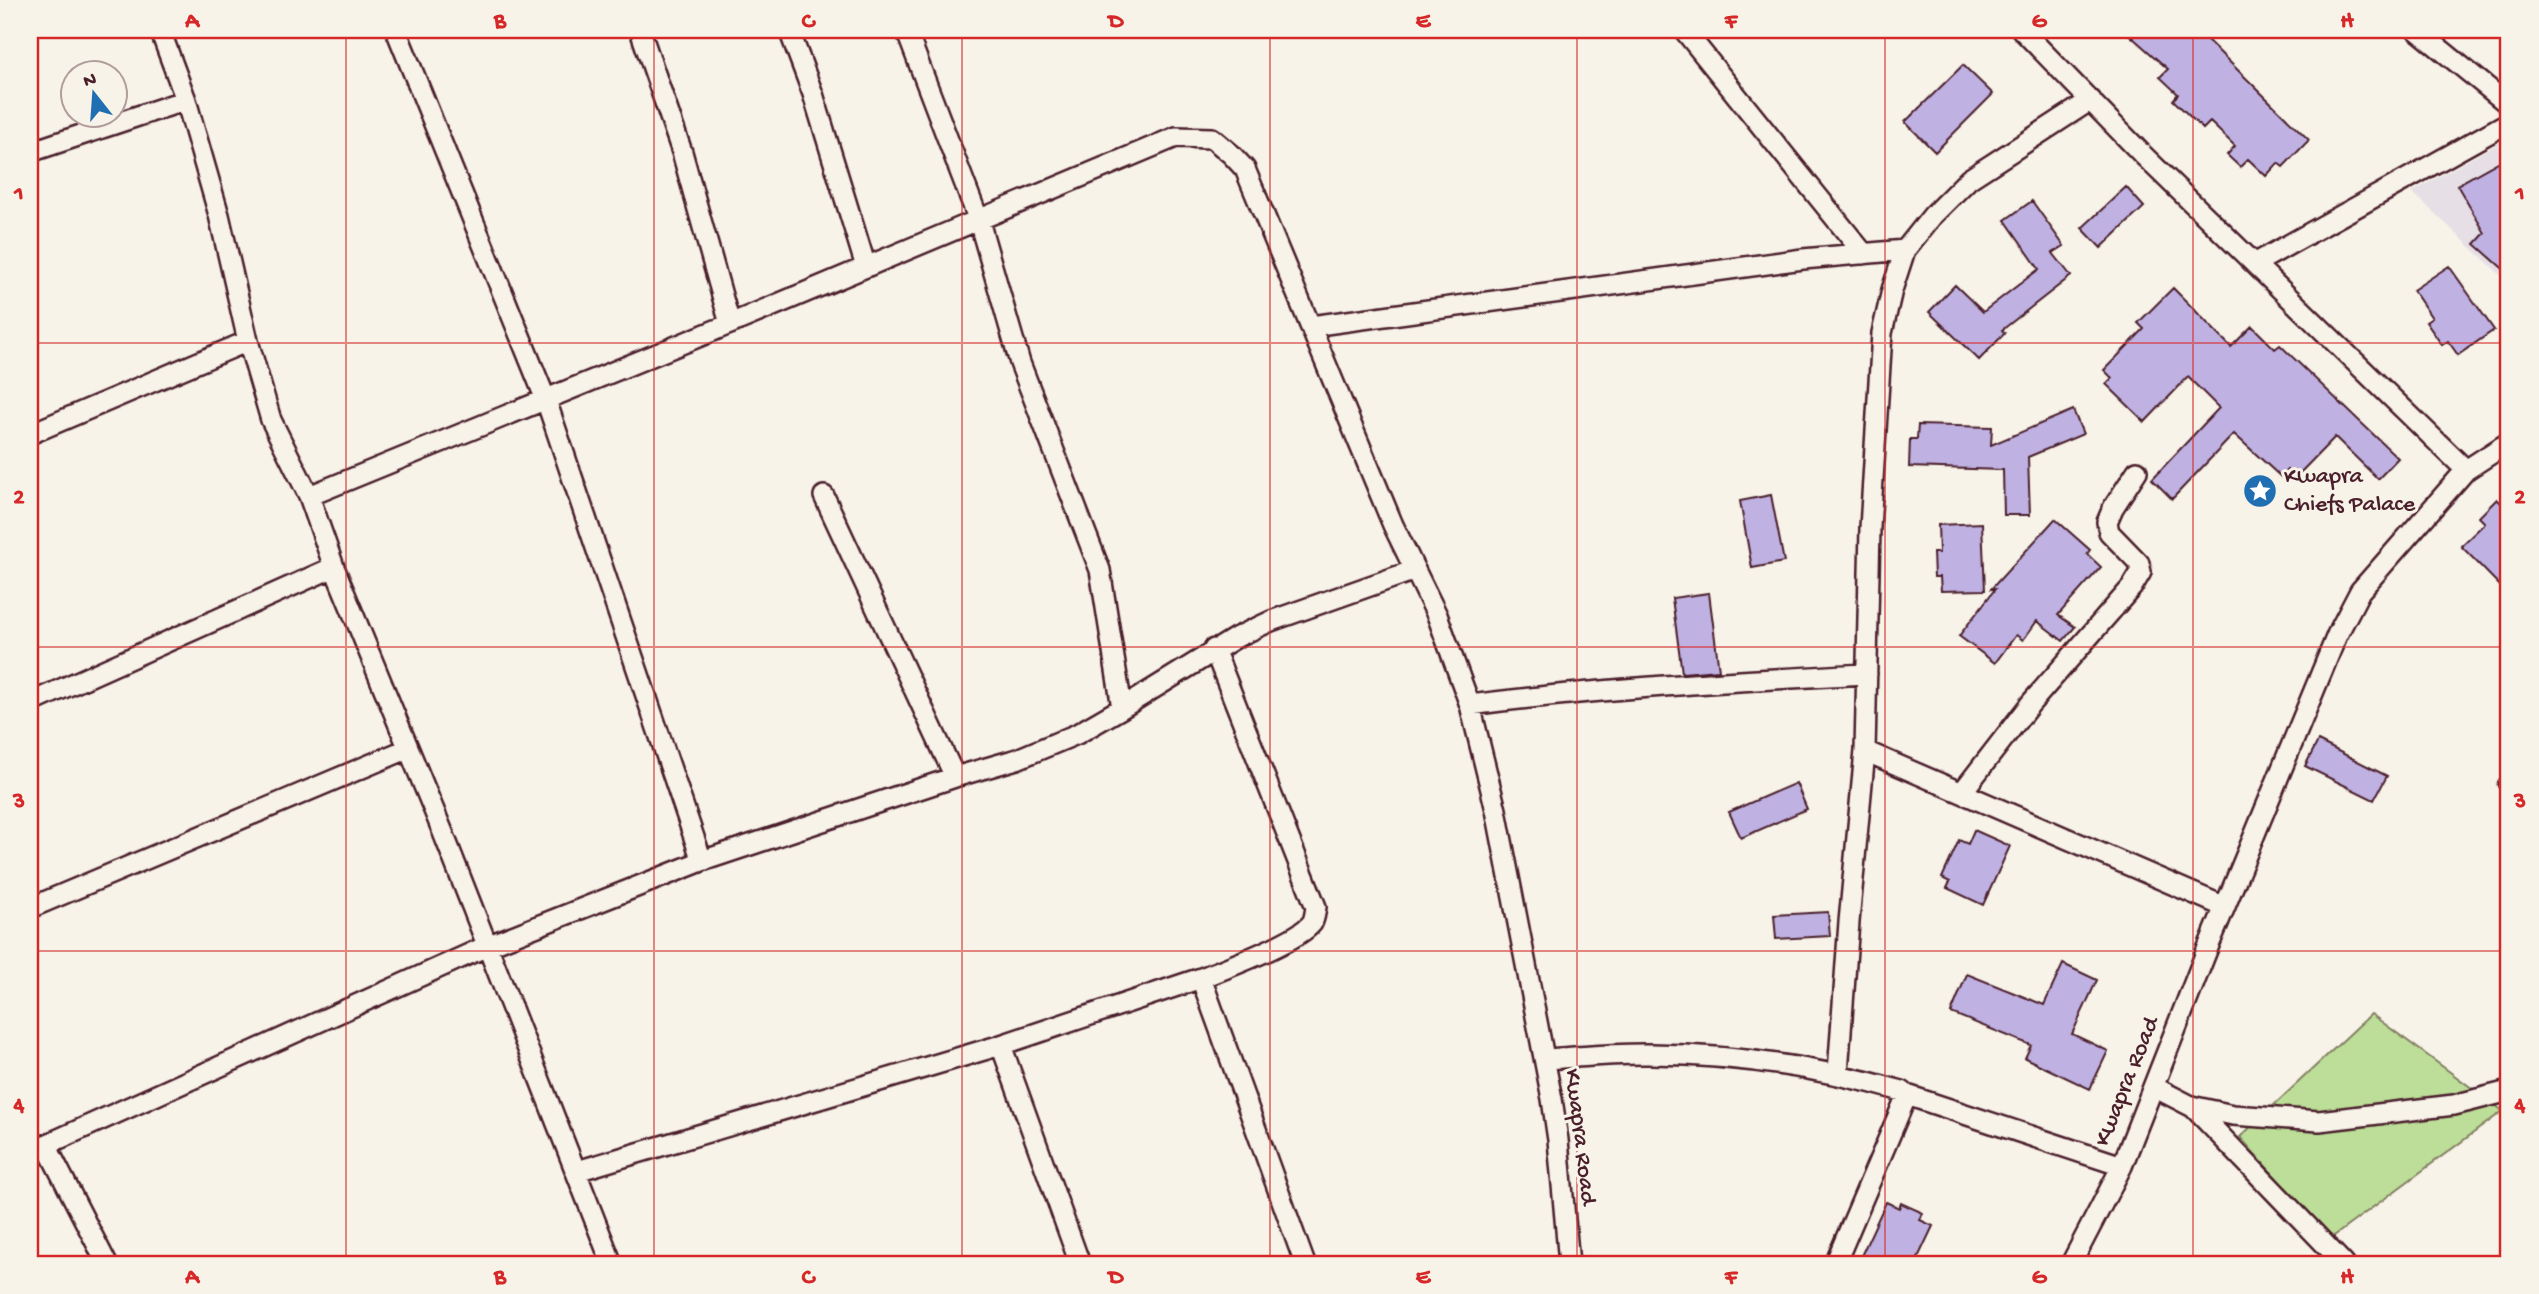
<svg xmlns="http://www.w3.org/2000/svg" width="2539" height="1294" viewBox="0 0 2539 1294" font-family="'Gochi Hand',sans-serif">
	<rect width="100%" height="100%" fill="#f7f3e8"/>
	<filter id="ink" filterUnits="userSpaceOnUse"><feTurbulence type="fractalNoise" baseFrequency=".0143" numOctaves="2"/><feDisplacementMap in="SourceGraphic" scale="14" xChannelSelector="R" yChannelSelector="G"/><feConvolveMatrix kernelMatrix="1 2 1 2 8 2 1 2 1" color-interpolation-filters="sRGB"/></filter>
	<g filter="url(#ink)">
		<!-- built -->
		<path fill="#e6e0e6" d="M2509,137V283L2412,192Z"/>
		<!-- green -->
		<path fill="#bcde98" stroke="#837e62" stroke-width="2" d="M2371,1014L2503,1111L2330,1239L2240,1137Z"/>
		<!-- building -->
		<path fill="#bfb2e3" stroke="#4a1f2b" stroke-width="2" d="M2124,30H2197L2309,140L2283,167L2278,163L2266,176L2248,159L2240,167L2227,155L2235,146L2210,122L2203,129L2173,100L2178,94L2160,77L2168,69Z
			M1963,65L1993,94L1935,152L1905,122Z
			M2509,156V274L2475,244L2485,233L2457,185Z
			M2126,187L2144,207L2101,248L2082,228Z
			M2032,201L2064,246L2053,253L2071,276L2002,330L2005,333L1979,360L1929,312L1955,285L1983,312L2039,269L2005,220Z
			M2449,266L2494,330L2458,355L2448,341L2442,345L2426,322L2432,318L2413,290Z
			M2173,288L2231,347L2252,326L2275,349L2280,345L2398,458L2378,479L2335,437L2295,478L2287,470L2281,477L2234,434L2172,499L2152,479L2219,408L2188,377L2145,422L2106,384L2112,378L2104,370L2144,329L2138,323Z
			M2073,410L2083,434L2028,457L2030,515H2004L2003,470L1909,467L1910,439H1917L1918,425L1992,427L1991,445Z
			M1771,495L1784,562L1752,568L1740,501Z
			M2497,499L2509,511V595L2461,546L2485,523L2479,517Z
			M2055,519L2090,550L2087,554L2101,567L2058,615L2075,627L2063,641L2037,621L2023,640L2016,635L1995,663L1959,636L1995,589H1991Z
			M1982,523L1985,590L1941,591L1940,577H1934L1933,553H1939L1938,525Z
			M1709,593L1719,670L1682,673L1672,598Z
			M2318,741L2387,776L2374,800L2305,766Z
			M1796,783L1807,809L1741,838L1729,812Z
			M1974,830L2010,846L1983,905L1947,888L1950,882L1942,878L1959,840L1968,844Z
			M1828,912L1830,936L1776,939L1774,915Z
			M2063,964L2097,980L2072,1034L2108,1051L2090,1089L2025,1058L2031,1045L1951,1013L1967,974L2044,1005Z
			M1886,1202L1899,1208L1901,1203L1923,1213L1920,1220L1933,1226L1915,1264H1879L1861,1256Z"/>
		<g fill="none" stroke-linecap="round" stroke-linejoin="round">
			<!-- service casing -->
			<g stroke="#4a1f2b" stroke-width="15">
				<path id="service" d="M2504,784L2509,779"/>
			</g>
			<!-- minor casing -->
			<g stroke="#4a1f2b" stroke-width="24">
				<path id="minor" d="M160,30L186,100L219,215L248,341L271,420L309,496L334,567L442,830L612,1264
					M396,30L546,400L702,861
					M640,30L682,152L730,324
					M789,30L813,94L866,267
					M1684,30L1864,254
					M2022,30L2144,156L2466,470
					M2417,30L2509,105
					M30,152L186,100
					M2256,263L2509,122
					M1311,326L1803,259L1905,250
					M30,434L248,341
					M309,496L730,324L1176,137L1212,138L1231,154L1245,169L1393,525L1437,615L1470,705L1496,810L1552,1099L1558,1140L1569,1264
					M824,496L955,777
					M30,703L334,567
					M1470,705C1602,688 1735,681 1867,674
					M1122,708L1237,637L1271,621L1415,570
					M1865,751L2225,907
					M1963,791L2031,703L2132,587L2141,572L2139,563L2109,532L2107,522L2113,508L2137,471
					M30,908L407,749
					M1201,978C1226,968 1297,942 1312,923C1315,918 1315,912 1316,907L1214,649
					M1545,1059C1580,1057 1616,1053 1652,1054C1737,1055 1821,1068 1902,1091L1907,1095L2122,1166
					M1838,1073L1849,922L1865,751L1870,528L1882,333L1892,290L1905,250L1933,215L1969,179L2091,100
					M2154,1087L2191,1106L2233,1115L2319,1121L2454,1105L2509,1091
					M2192,1106L2344,1264
					M46,1145L107,1264
					M30,1152L487,946L702,861L955,777L1017,759L1077,734L1122,708L1100,570L1020,363L979,221L906,30
					M577,1171L1001,1045
					M1080,1264L1001,1045L1201,978L1305,1264
					M1835,1264L1907,1095
					M2071,1264L2122,1166L2207,950L2337,635L2360,591L2466,470L2509,442"/>
			</g>
			<!-- service -->
			<use href="#service" stroke="#f7f3e8" stroke-width="10"/>
			<!-- minor -->
			<use href="#minor" stroke="#f7f3e8" stroke-width="19"/>
		</g>
	</g>
	<!-- grid -->
	<path fill="none" stroke="#d62828" stroke-width="2" stroke-opacity="0.55" d="M346,30V1264M654,30V1264M962,30V1264M1270,30V1264M1577,30V1264M1885,30V1264M2193,30V1264M30,343H2509M30,647H2509M30,951H2509"/>
	<!-- icons -->
	<defs>
		<g id="sight-disc" transform="scale(1.75)"><circle r="9.5" fill="#1f6fb2" stroke="#f7f3e8"/><path d="M0-6L1.8-2.2L6-1.7L2.9 1.2L3.7 5.4L0 3.3L-3.7 5.4L-2.9 1.2L-6-1.7L-1.8-2.2Z" fill="#fff"/></g>
	</defs>
	<g fill-rule="evenodd">
		<use href="#sight-disc" x="2260" y="491"/>
	</g>
	<g text-anchor="middle" dominant-baseline="central" stroke-width="6" stroke-linejoin="round" paint-order="stroke">
		<!-- poi labels -->
		<g font-size="24" fill="#4a1f2b" stroke="#f7f3e8" text-anchor="start">
			<text x="2284" y="477">Kwapra<tspan x="2284" dy="28">Chiefs Palace</tspan></text>
		</g>
		<!-- street labels -->
		<g font-size="24" fill="#4a1f2b" stroke="#f7f3e8">
			<text transform="translate(2128 1082) rotate(-68)">Kwapra Road</text>
			<text transform="translate(1579 1137) rotate(83)">Kwapra Road</text>
		</g>
	</g>
	<!-- margin -->
	<rect width="2539" height="1294" fill="none" stroke="#f7f3e8" stroke-width="77"/>
	<!-- north arrow -->
	<g transform="translate(94 94) rotate(343)"><circle r="33" fill="#f7f3e8" stroke="#b29e9c" stroke-width="2"/>
	<path d="M0-5L12 26L0 18L-12 26Z" fill="#1f6fb2"/>
	<text y="-10" font-size="19" font-weight="bold" text-anchor="middle" fill="#4a1f2b">N</text>
	</g>
	<rect x="38" y="38" width="2462" height="1218" fill="none" stroke="#d62828" stroke-width="2.5"/>
	<g font-size="23" text-anchor="middle" font-weight="bold" fill="#d62828">
		<text x="192" y="27">A</text>
		<text x="500" y="27">B</text>
		<text x="808" y="27">C</text>
		<text x="1116" y="27">D</text>
		<text x="1423" y="27">E</text>
		<text x="1731" y="27">F</text>
		<text x="2039" y="27">G</text>
		<text x="2347" y="27">H</text>
		<text x="19" y="199">1</text>
		<text x="2520" y="199">1</text>
		<text x="19" y="503">2</text>
		<text x="2520" y="503">2</text>
		<text x="19" y="807">3</text>
		<text x="2520" y="807">3</text>
		<text x="19" y="1111">4</text>
		<text x="2520" y="1111">4</text>
		<text x="192" y="1283">A</text>
		<text x="500" y="1283">B</text>
		<text x="808" y="1283">C</text>
		<text x="1116" y="1283">D</text>
		<text x="1423" y="1283">E</text>
		<text x="1731" y="1283">F</text>
		<text x="2039" y="1283">G</text>
		<text x="2347" y="1283">H</text>
	</g>
</svg>
